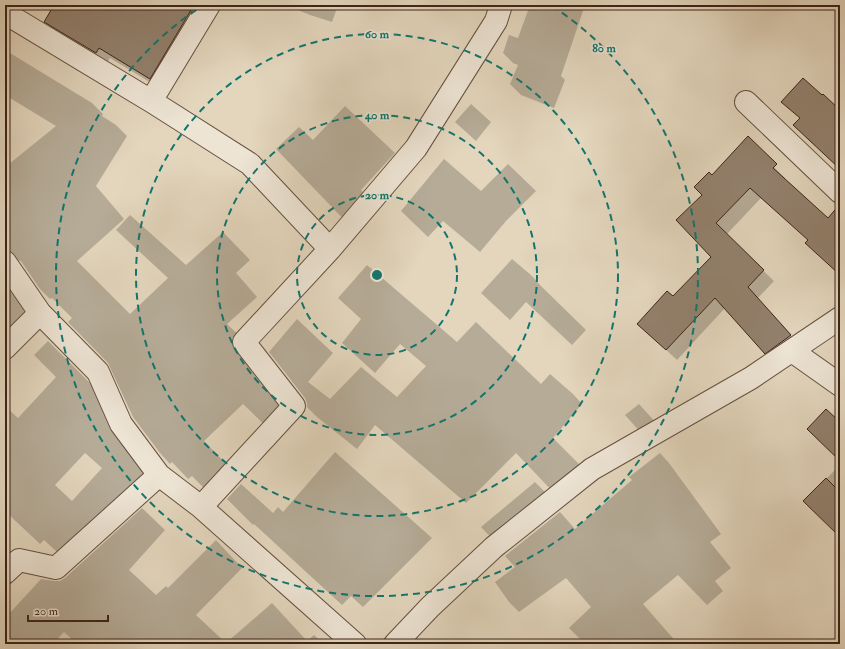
<svg xmlns="http://www.w3.org/2000/svg" width="845" height="649" viewBox="0 0 845 649" font-family="'IM FELL Double Pica',serif">
	<rect width="100%" height="100%" fill="#e3d6bd"/>
	<filter id="stains"><feTurbulence type="fractalNoise" baseFrequency=".005" numOctaves="4"/><feColorMatrix values="0 0 0 0 .2 0 0 0 0 .09 0 0 0 0 .02 0 0 0 .5 -.17"/></filter>
	<radialGradient id="worn" r=".72"><stop offset=".6" stop-color="#630" stop-opacity="0"/><stop offset="1" stop-color="#630" stop-opacity=".3"/></radialGradient>
	<!-- shadow -->
	<path fill="#0003" fill-rule="evenodd" d="M55,5H198L161,89L110,58L107,63L56,32L45,22Z
		M286,5H338L332,22L310,15Z
		M530,5H585L561,76L565,80L554,108L521,95L510,84L518,65L513,63L503,53L509,35L518,38Z
		M5,50L92,103L103,114L102,116L116,125L127,136L96,186L124,219L77,261L130,314L168,278L116,230L130,215L186,265L223,232L250,260L236,273L257,297L227,324L247,343L242,356L245,362L288,417L273,433L243,404L204,441L235,473L205,489L192,476L188,479L172,462L170,464L160,453L133,417L108,363L68,322L72,318L52,298L50,299L40,289L21,261L16,260L5,266V160L9,164L56,126L5,95Z
		M471,104L491,122L476,141L455,122Z
		M345,106L395,153L361,190L376,206L355,231L276,149L299,127L313,140Z
		M745,140L774,167L785,178L784,179L828,219L840,226V275L806,243L809,240L761,198L726,235L774,281L757,299L801,347L776,364L725,308L677,360L649,334L713,257L703,195L712,176Z
		M444,159L481,191L508,164L536,191L506,221L480,252L443,221L428,237L401,211Z
		M512,259L531,275L541,286L586,330L572,345L526,302L510,320L481,293Z
		M367,265L457,342L476,322L541,384L550,374L573,394L582,404L553,438L588,473L558,497L516,453L466,503L375,425L357,449L317,417L307,407V403L305,398L269,352L297,319L333,353L308,382L330,399L361,367L397,397L426,366L400,344L375,373L342,343L361,319L338,298Z
		M5,280L29,315L5,333Z
		M48,341L101,394L155,487L70,564L44,540L40,544L5,511V406L18,418L56,377L34,355ZM85,453L102,468L72,501L55,485Z
		M639,404L658,425L642,434L625,415Z
		M335,452L432,538L363,607L351,596L342,605L254,524L253,525L227,499L241,484L273,513L278,507L283,512Z
		M660,453L669,463L721,534L710,542L731,568L715,581L723,591L707,605L678,575L643,604L678,644H585L569,628L591,607L566,578L519,612L509,602L495,582L515,567L505,556L560,512L575,529L632,480L629,477Z
		M840,465V536L804,501Z
		M535,482L545,492L499,546L481,527Z
		M142,508L165,530L129,570L156,595L166,586L168,588L216,540L242,568L196,615L226,643L272,603L307,641L314,635L324,644H77L64,632L53,644H5V613L8,615L41,579L54,581H60L65,578Z
		M462,638L468,644H457Z"/>
	<!-- building -->
	<path fill="#93816e" stroke="#3d2418" d="M54,5H194L150,79L99,48L96,53L44,22Z
		M803,78L822,95L823,94L840,110V169L793,125L800,118L781,102Z
		M748,136L777,164L773,168L828,218L840,204V275L805,243L808,240L750,188L716,223L764,270L748,287L791,335L765,354L715,298L666,350L637,324L667,291L673,296L711,257L676,220L702,195L694,187L709,172L712,175Z
		M826,409L840,422V461L807,429Z
		M826,478L840,492V537L803,501Z"/>
	<g fill="none" stroke-linecap="round" stroke-linejoin="round">
		<!-- minor casing -->
		<g stroke="#665041" stroke-width="24">
			<path id="minor" d="M5,13L151,101L250,164L330,249
				M151,101L209,5
				M746,102L840,192
				M5,262L40,313L98,372L121,424L159,475L201,507L355,644
				M5,348L40,313
				M792,351L840,385
				M201,507L294,406L244,342L330,249L416,148L496,21L501,5
				M5,573L19,560L56,568L159,475
				M395,644L430,607L494,547L592,469L751,378L840,318"/>
		</g>
		<!-- minor -->
		<use href="#minor" stroke="#ede4d4" stroke-width="22"/>
	</g>
	<!-- distance rings -->
	<g fill="none" stroke="#0f766e" stroke-width="2" stroke-dasharray="7 5">
		<circle cx="377" cy="275" r="80"/>
		<circle cx="377" cy="275" r="160"/>
		<circle cx="377" cy="275" r="241"/>
		<path d="M552 6A321 321 0 1 1 202 6"/>
	</g>
	<circle cx="377" cy="275" r="6" fill="#0f766e" stroke="#ede4d4" stroke-width="2"/>
	<g font-size="12" text-anchor="middle" font-weight="bold" fill="#0f766e" stroke="#ede4d4" stroke-width="3" stroke-linejoin="round" paint-order="stroke">
		<text x="377" y="38">60 m</text>
		<text x="604" y="52">80 m</text>
		<text x="377" y="119">40 m</text>
		<text x="377" y="199">20 m</text>
	</g>
	<!-- margin -->
	<rect width="845" height="649" fill="none" stroke="#e3d6bd" stroke-width="20"/>
	<rect x="6" y="6" width="833" height="637" fill="none" stroke="#3d2418" stroke-width="2"/>
	<rect x="10" y="10" width="825" height="629" fill="none" stroke="#3d2418"/>
	<!-- scale -->
	<path d="M28 615v6h80v-6" fill="none" stroke="#3d2418" stroke-width="2"/>
	<text x="34" y="615" font-size="12" fill="#3d2418" stroke="#ede4d4" stroke-width="3" paint-order="stroke">20 m</text>
	<rect width="100%" height="100%" filter="url(#stains)"/>
	<rect width="100%" height="100%" fill="url(#worn)"/>
</svg>
